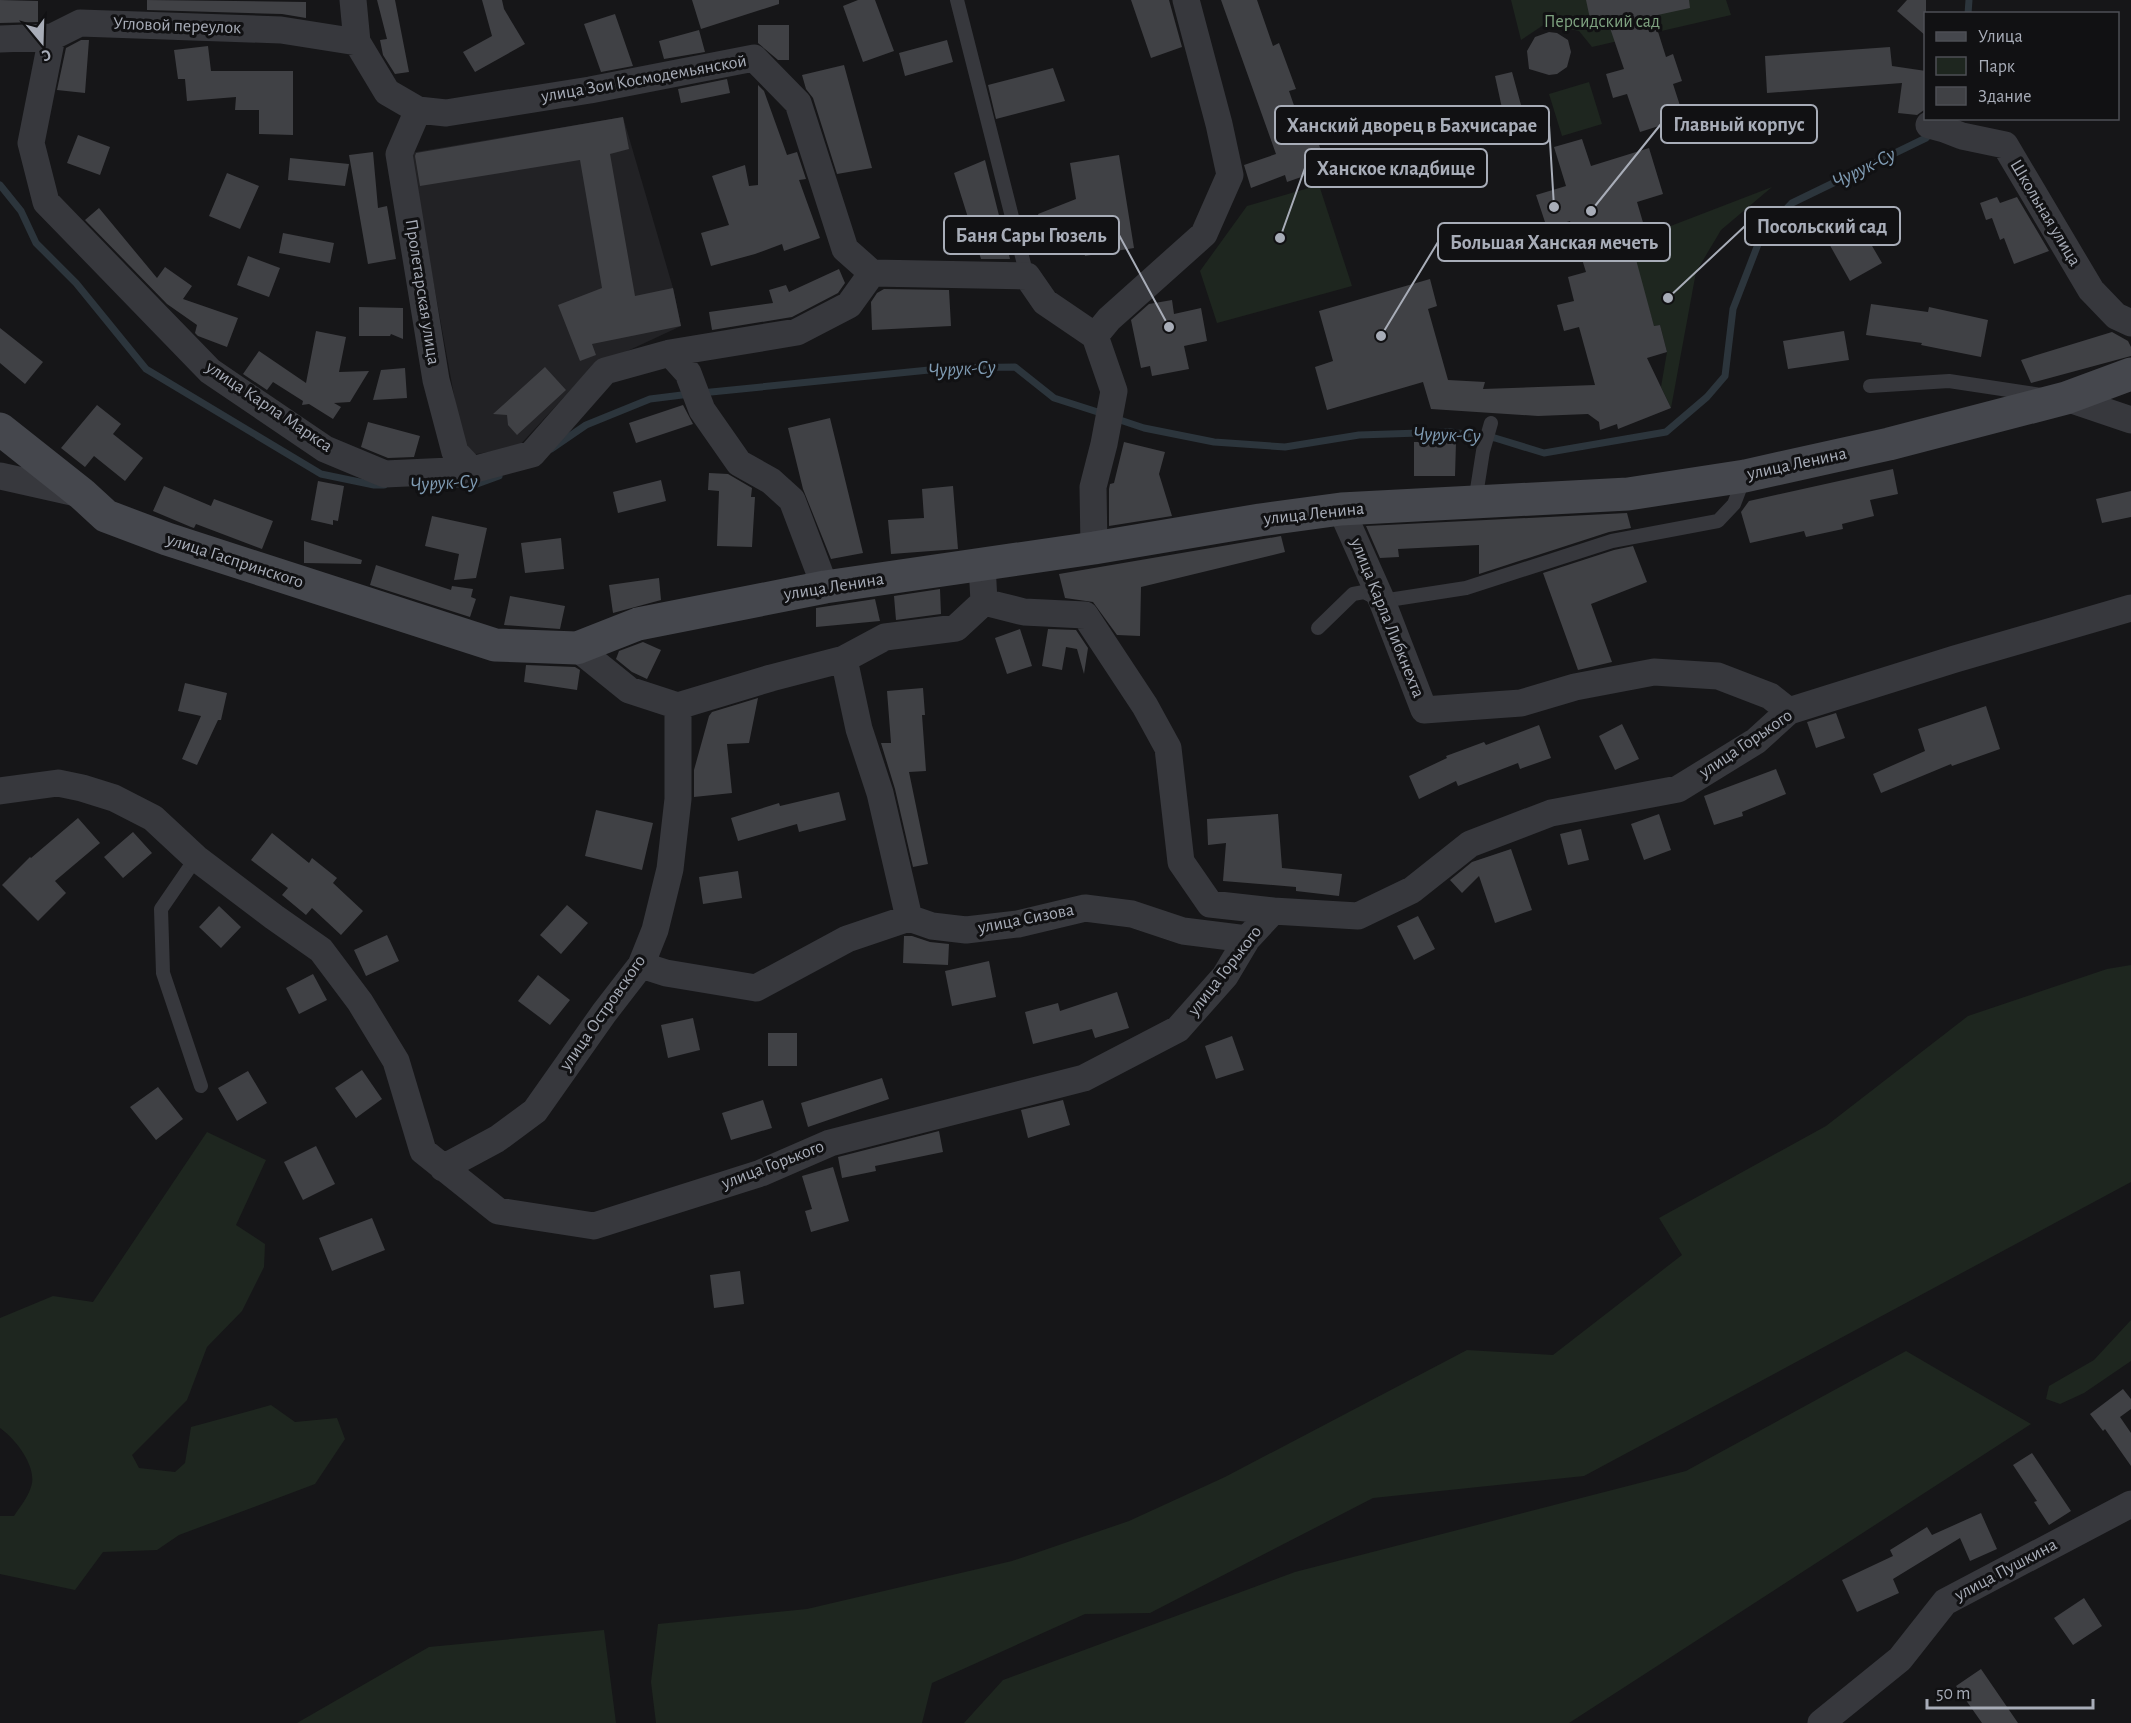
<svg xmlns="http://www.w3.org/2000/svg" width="2131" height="1723" viewBox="0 0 2131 1723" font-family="'Alegreya Sans',sans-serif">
	<rect width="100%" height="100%" fill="#161618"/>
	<!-- built -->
	<path fill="#222225" d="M623,117L673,288L681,326L591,368L518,447L465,456L410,153Z"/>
	<!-- green -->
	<path fill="#1e261f" d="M1511,0H1726L1731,15L1592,47L1579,31L1545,24L1521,40Z
		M1589,82L1602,124L1562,136L1549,94Z
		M1319,185L1352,286L1217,323L1200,271L1247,206Z
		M1772,187L1721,230L1696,272L1671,408L1661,387L1667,352L1660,325L1654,326L1629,242Z
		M2131,965V1182L1584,1476L1373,1498L1150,1613L1085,1614L932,1683L922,1723H656L651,1682L658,1624L807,1609L1012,1561L1129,1521L1225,1477L1467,1350L1553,1355L1682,1255L1659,1218L1826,1126L1968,1016L2107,969Z
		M207,1132L266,1160L236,1225L265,1244L264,1267L242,1311L207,1347L187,1400L132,1455L139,1468L175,1472L185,1463L191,1427L271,1405L295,1422L337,1418L345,1439L315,1484L179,1535L157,1550L103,1552L75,1590L0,1574V1516H14C20,1507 28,1497 31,1487C38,1468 16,1439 0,1428V1318L53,1296L93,1302Z
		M2131,1320V1361L2084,1393L2060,1404L2046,1399L2049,1386L2094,1360Z
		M1906,1351L2031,1424L1569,1723H964L1003,1680L1295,1572L1686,1471Z
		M604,1630L616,1723H297L429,1647Z"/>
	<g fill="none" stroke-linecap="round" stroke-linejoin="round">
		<!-- stream -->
		<path stroke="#2c353c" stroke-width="7" d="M1968,14L1969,0
			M0,185L21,211L36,243L76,283L146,369L321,474L374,485H384
			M701,393L949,368L1015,367L1054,398L1104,414
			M1114,418L1144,428L1214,442L1285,447L1359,435L1450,432L1495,438L1544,453L1666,432L1707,397L1725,376L1733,309L1762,234L1792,203L1926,138L1932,132
			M551,449L586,425L650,399L690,394
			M446,484H477L499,476"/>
	</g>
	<!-- building -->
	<path fill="#404145" d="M0,0L38,1V22L0,23Z
		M147,0L306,2V18L282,14L147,10Z
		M377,0H395L409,72L395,74L383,55L380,40L387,39Z
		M482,0H502L504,9L525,44L475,72L463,52L492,36Z
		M692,0H779V4L701,29Z
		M858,0H875L894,51L863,62L843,6Z
		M1131,0H1169L1182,47L1151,58Z
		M1221,0H1257L1273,46L1279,43L1296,89L1289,91L1305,137L1315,133L1327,168L1287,182L1285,175L1251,188L1244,165L1276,154Z
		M1586,0H1689L1690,8L1653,16L1666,57L1673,54L1682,81L1673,84L1684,118L1640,132L1627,94L1613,98L1606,74L1624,69L1609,25L1592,28Z
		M1907,0H1926V36L1897,11Z
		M615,14L633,66L601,72L584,24Z
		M758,25H789V60H778L758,43Z
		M699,30L705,52L664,59L659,41Z
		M1549,32L1557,33L1568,40L1571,52L1567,67L1557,74L1549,75L1529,69L1527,51L1535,37Z
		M81,40H89L85,93L57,90L66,48Z
		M947,40L953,62L905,76L899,53Z
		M208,46L211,71H293V135L259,134V110H235L236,97L187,101L185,79H178L174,50Z
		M1890,47L1892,66L1926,71L1924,110L1917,115L1898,113L1902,83L1767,93L1765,56Z
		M844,65L872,168L837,174L813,98L806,89L802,75Z
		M1053,68L1065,101L996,119L988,85Z
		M1512,72L1524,116L1505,122L1495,76Z
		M727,79L730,93L681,103L678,89Z
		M758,85L764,91L787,155L797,152L806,179L799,180L820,238L784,251L782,244L755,254L711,266L701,233L729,225L712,176L745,165L749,186L758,185Z
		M623,117L629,149L610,154L635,296L673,288L681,326L592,344L596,355L580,361L558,305L602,288L580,160L420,186L415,156L416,153Z
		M78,135L110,147L100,175L67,163Z
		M1582,139L1591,166L1649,148L1663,194L1637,202L1647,236L1631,241L1654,326L1660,325L1667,352L1647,358L1671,408L1618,429L1617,424L1600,430L1599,422L1588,414L1538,416L1431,409L1423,382L1327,410L1315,367L1333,361L1319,311L1430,279L1437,306L1428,309L1448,380L1485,382L1483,389L1595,385L1579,327L1564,331L1557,305L1574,301L1568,277L1586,272L1570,221L1547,228L1536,195L1566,186L1554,147Z
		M373,152L378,208L387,206L396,259L368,264L349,155Z
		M1119,155L1134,248L1085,256L1080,225L1047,238L1038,214L1076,199L1070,163Z
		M290,158L349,164L345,186L288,180Z
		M985,160L1010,259H981L954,173Z
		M227,173L259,186L240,229L209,216Z
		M1997,197L2000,203L2017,197L2049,251L2014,264L2004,238L2000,240L1992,218L1986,220L1980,203Z
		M99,208L157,278L165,267L192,286L183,299L238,318L227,347L198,336L195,333L197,325L167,304L85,220Z
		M1854,215L1882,263L1850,281L1823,233Z
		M283,233L334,243L330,263L279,253Z
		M248,256L280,268L269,297L237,285Z
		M839,269L845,283L838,293L792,317L712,330L709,312L773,303L769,290L786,285L789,292Z
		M884,289L949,290L951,326L872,330L871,302L877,293Z
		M1172,300L1174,314L1201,308L1207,341L1184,346L1189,369L1152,376L1150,366L1141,368L1131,320L1149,304Z
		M1871,304L1928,312L1929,307L1988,320L1981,357L1921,345L1922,343L1866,335Z
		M359,307L403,308V339L391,334L390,336H359Z
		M0,328L43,362L25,384L0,363Z
		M316,331L346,337L339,372L369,371L350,402L334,403L341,407L333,419L309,404L302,405L303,401L273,382L267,390L243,374L259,351L306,383Z
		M1844,331L1849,360L1788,369L1783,341Z
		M2112,332L2128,341L2131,347V356L2031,383L2021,360Z
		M545,367L566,390L517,435L508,425L507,415L493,414Z
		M405,368L407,398L373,400L381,370Z
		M97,405L121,424L113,434L143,458L125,481L94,456L85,467L61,448Z
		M683,405L693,424L636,443L629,423Z
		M830,418L863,553L831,559L803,489L788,428Z
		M368,422L420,436L414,457L388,458L361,447Z
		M1124,442L1165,452L1159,474L1172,516L1109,526V489L1110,484L1114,483Z
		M1414,442H1456L1455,476H1414Z
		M1893,469L1898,494L1870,500L1874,516L1842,524L1843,529L1806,537L1804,531L1750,543L1741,512L1749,501Z
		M709,473L728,474L752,488L751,497H755L752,547L717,546L719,491L708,490Z
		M661,480L666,501L618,513L613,492Z
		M318,481L344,486L338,521L333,520V525L311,520Z
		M164,486L211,506L214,499L273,521L262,549L196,524L194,528L191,527L153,511Z
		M953,486L958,549L891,554L888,520L924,518L922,489Z
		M2131,491V517L2102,523L2096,499Z
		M1627,513L1631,528L1609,532L1479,574V545L1398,549L1399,557L1380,558L1366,526Z
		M432,516L487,528L476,578L454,580L459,554L425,546Z
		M1281,536L1285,552L1141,587L1140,636L1117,635L1093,602L1065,598L1059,574Z
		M561,538L564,569L525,573L521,543Z
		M304,541L362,560L361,564L304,563Z
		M1633,546L1647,582L1591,604L1612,662L1578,670L1543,573L1614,550Z
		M376,565L451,590L452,586L473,589L471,597L476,599L470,617L370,585Z
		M659,578L661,600L613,613L609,585Z
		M940,589L941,614L896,620L894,596Z
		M510,596L565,606L560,629L504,625Z
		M875,599L880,621L816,627V608Z
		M1020,629L1032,666L1007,674L995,638Z
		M1048,629L1076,630L1088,648L1084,674L1077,649L1066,647L1062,670L1042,666Z
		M643,642L661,650L647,679L632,672L616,659L619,651Z
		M526,665L575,667L580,670L577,690L524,682Z
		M185,683L227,693L221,720H218L197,765L182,759L201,716L178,711Z
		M923,688L925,715H922L926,771L909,772L928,864L913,867L895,789L881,743H891L887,691Z
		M758,698L749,743L727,744L732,793L694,797V770L709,716L712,712Z
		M1986,706L2000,749L1952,766L1951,764L1881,793L1873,774L1925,751L1918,729Z
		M1836,713L1845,738L1816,748L1807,722Z
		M1622,724L1639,759L1615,770L1599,736Z
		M1539,725L1551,758L1520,769L1518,763L1458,786L1456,781L1419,799L1409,776L1447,758L1446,756L1484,742L1486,745Z
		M1776,769L1786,794L1742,812L1743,816L1714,825L1704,796Z
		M839,792L846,820L799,832L797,824L738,841L731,818L779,803L780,806Z
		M596,810L653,823L642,870L585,856Z
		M1278,814L1282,868L1342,874L1339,896L1296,891V887L1223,881L1226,843L1208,845L1207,819Z
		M1659,814L1671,850L1644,860L1631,824Z
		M78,818L100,843L55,881L66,893L38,921L2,885L30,857L31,858Z
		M1581,829L1589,860L1568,865L1560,834Z
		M133,832L152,853L123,878L104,857Z
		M272,833L309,863L312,858L337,878L333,883L363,911L341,935L312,908L306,915L282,895L288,888L251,860Z
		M1511,849L1532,910L1495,923L1479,876L1462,893L1450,880L1472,862Z
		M738,871L742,898L703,904L699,877Z
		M567,905L588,923L561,954L540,935Z
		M219,906L241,927L221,948L199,927Z
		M1418,916L1435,949L1414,960L1397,926Z
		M387,935L399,961L366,976L354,950Z
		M904,936H912L930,942L949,944L948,965L903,963Z
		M989,961L996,997L952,1006L945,971Z
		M313,974L327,1000L299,1014L286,988Z
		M538,975L570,1000L550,1025L518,1001Z
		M1117,992L1129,1028L1095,1038L1092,1029L1033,1044L1025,1012L1058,1003L1060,1011Z
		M693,1018L700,1050L668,1058L661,1025Z
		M768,1033H797V1066H768Z
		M1232,1036L1244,1070L1216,1079L1205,1046Z
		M362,1070L382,1099L356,1118L335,1088Z
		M248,1071L267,1103L237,1121L218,1088Z
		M882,1078L889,1099L808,1127L801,1103Z
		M158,1087L183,1119L156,1140L130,1107Z
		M763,1100L772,1128L731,1140L722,1113Z
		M1063,1100L1070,1125L1028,1138L1021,1110Z
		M939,1131L943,1152L875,1166L876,1171L842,1178L838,1157Z
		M316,1146L335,1184L303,1200L284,1162Z
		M833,1167L849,1221L811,1232L805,1211L812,1209L802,1176Z
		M372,1218L385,1250L332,1271L319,1238Z
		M740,1271L744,1304L714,1308L710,1275Z
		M2123,1389L2131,1399V1409L2120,1417L2131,1433V1466L2105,1429L2103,1431L2090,1414Z
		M2032,1453L2071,1511L2049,1525L2034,1502L2037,1501L2013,1465Z
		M1981,1513L1997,1549L1970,1561L1960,1538L1893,1579L1899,1593L1857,1612L1842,1580L1893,1556L1890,1550L1927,1527L1932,1535Z
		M2084,1598L2102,1626L2073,1645L2054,1618Z
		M1981,1669L2018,1723H1982L1956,1686Z"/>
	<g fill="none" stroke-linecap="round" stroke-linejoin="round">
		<!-- service -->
		<path stroke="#37383d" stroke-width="14" d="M957,0L1027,276
			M1870,386L1949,381L2041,395
			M1475,502L1483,451L1491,423
			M1318,628L1353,594L1364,592L1382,601L1466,588L1612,541L1718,521L1734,504L1744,478
			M196,858L161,909L163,973L201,1086"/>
		<!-- minor -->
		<path stroke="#37383d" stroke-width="27" d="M353,0L357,42L387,92L418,110L446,113L590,90L754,58L798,103L845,249L872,273L1027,276L1045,302L1095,336
			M52,37L31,143L46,202L210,371L325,449L385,474L472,470L532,454L605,371L670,353L797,332L849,305L872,273
			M0,39L52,37L80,23L281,30L357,42
			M418,110L399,154L436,380L455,452L472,470
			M1929,125L1944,129L1962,136L2005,145L2091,290L2116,316L2131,323
			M1095,336L1109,319L1204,234L1230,175L1219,124L1186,0
			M670,353L688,373L702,410L739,463L771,481L792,500L825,587
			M2066,398L2131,420
			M0,476L81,494
			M1341,509L1382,601L1424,710L1521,703L1575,687L1654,672L1718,676L1770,696L1789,711
			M1094,548L1093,487L1104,444L1114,391L1095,336
			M984,602L1024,612L1085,615L1145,706L1168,748L1181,862L1210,904L1273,911
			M844,659L859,729L880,793L909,918
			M678,706L771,678L844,659L885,637L956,628L984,602L982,564
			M0,791L58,783L82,788L114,798L153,818L196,858L274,917L321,950L360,1002L396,1061L423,1151L498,1211L594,1226L761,1173L830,1143L1084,1078L1178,1029L1225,976L1247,939L1273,911L1358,916L1412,890L1470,844L1551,813L1678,789L1756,741L1789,711L1955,659L2131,608
			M641,965L666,973L756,988L847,939L909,918L932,926L966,930L1018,924L1085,908L1132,914L1183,931L1247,939
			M443,1168L497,1139L535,1111L604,1013L641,965L655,930L670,869L678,799V706L629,690L577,648
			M1821,1723L1900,1659L1945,1602L2131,1504"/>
		<!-- secondary -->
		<path stroke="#45474d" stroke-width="33" d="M0,429L82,494L106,516L167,539L495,645L577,648L638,624L825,587L1094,548L1260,520L1341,509L1628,494L1745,476L1889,444L2066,398L2131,374"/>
	</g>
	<g text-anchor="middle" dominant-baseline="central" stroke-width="6" stroke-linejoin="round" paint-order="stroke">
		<!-- park labels -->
		<g font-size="18" fill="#7fa381" stroke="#111113">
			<text x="1602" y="22">Персидский сад</text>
		</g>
		<!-- street labels -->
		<g font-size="18" fill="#a8adb8" stroke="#111113">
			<text transform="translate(177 26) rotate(2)">Угловой переулок</text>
			<text transform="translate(644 79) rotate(-10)">улица Зои Космодемьянской</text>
			<text transform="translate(2045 213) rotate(59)">Школьная улица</text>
			<text transform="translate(422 292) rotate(81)">Пролетарская улица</text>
			<text transform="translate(269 407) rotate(34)">улица Карла Маркса</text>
			<text transform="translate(1797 464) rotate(-12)">улица Ленина</text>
			<text transform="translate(1314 514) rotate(-6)">улица Ленина</text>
			<text transform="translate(235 561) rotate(18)">улица Гаспринского</text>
			<text transform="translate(834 587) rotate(-9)">улица Ленина</text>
			<text transform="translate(1387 618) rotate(68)">улица Карла Либкнехта</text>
			<text transform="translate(1746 744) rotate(-34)">улица Горького</text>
			<text transform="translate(1026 919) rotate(-11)">улица Сизова</text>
			<text transform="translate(1225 971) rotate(-52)">улица Горького</text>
			<text transform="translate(603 1013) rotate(-55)">улица Островского</text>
			<text transform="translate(773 1165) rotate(-21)">улица Горького</text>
			<text transform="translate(2006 1570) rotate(-28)">улица Пушкина</text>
		</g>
		<!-- water labels -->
		<g font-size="20" font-style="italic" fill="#7f9bb3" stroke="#111113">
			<text transform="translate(1864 168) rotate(-26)">Чурук-Су</text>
			<text transform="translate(962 369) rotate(-3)">Чурук-Су</text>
			<text transform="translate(1447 435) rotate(2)">Чурук-Су</text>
			<text transform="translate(444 483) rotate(-3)">Чурук-Су</text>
		</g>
	</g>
	<!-- callouts -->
	<path fill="none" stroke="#a8adb8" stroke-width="2" d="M1591 211L1661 124M1554 207L1549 125M1280 238L1305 168M1668 298L1745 226M1169 327L1119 235M1381 336L1438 242"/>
	<g fill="#a8adb8" stroke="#111113" stroke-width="2">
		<circle cx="1591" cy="211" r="6"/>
		<circle cx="1554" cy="207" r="6"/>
		<circle cx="1280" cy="238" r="6"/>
		<circle cx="1668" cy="298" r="6"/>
		<circle cx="1169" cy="327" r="6"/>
		<circle cx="1381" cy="336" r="6"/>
	</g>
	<g fill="#111113" stroke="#a8adb8" stroke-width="2">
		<rect x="1661" y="105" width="156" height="38" rx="6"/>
		<rect x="1275" y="106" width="274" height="38" rx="6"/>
		<rect x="1305" y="149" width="182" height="38" rx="6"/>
		<rect x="1745" y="207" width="155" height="38" rx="6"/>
		<rect x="944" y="216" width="175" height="38" rx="6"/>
		<rect x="1438" y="223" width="232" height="38" rx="6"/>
	</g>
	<g font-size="20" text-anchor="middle" font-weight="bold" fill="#a8adb8">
		<text x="1739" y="131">Главный корпус</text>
		<text x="1412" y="132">Ханский дворец в Бахчисарае</text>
		<text x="1396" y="175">Ханское кладбище</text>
		<text x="1822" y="233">Посольский сад</text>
		<text x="1031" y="242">Баня Сары Гюзель</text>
		<text x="1554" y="249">Большая Ханская мечеть</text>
	</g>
	<!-- legend -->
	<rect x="1924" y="12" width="195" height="108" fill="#111113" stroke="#4d4f55" stroke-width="1.5"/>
	<rect x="1936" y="32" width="30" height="9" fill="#45474d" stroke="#4d4f55" stroke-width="1.5"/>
	<text x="1978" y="42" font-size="18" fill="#a8adb8">Улица</text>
	<rect x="1936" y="57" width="30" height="18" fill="#1e261f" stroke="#4d4f55" stroke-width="1.5"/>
	<text x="1978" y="72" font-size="18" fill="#a8adb8">Парк</text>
	<rect x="1936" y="87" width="30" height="18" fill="#404145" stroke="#4d4f55" stroke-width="1.5"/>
	<text x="1978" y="102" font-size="18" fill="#a8adb8">Здание</text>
	<!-- north arrow -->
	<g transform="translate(42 42) rotate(161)" stroke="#111113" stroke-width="4.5" paint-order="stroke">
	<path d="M0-4.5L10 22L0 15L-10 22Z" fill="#a8adb8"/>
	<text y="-9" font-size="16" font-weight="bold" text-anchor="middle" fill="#a8adb8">С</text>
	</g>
	<!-- scale -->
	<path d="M1927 1699v9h166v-9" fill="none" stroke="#a8adb8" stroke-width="3"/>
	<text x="1936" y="1699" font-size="18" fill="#a8adb8" stroke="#111113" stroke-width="4.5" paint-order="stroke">50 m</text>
</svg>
